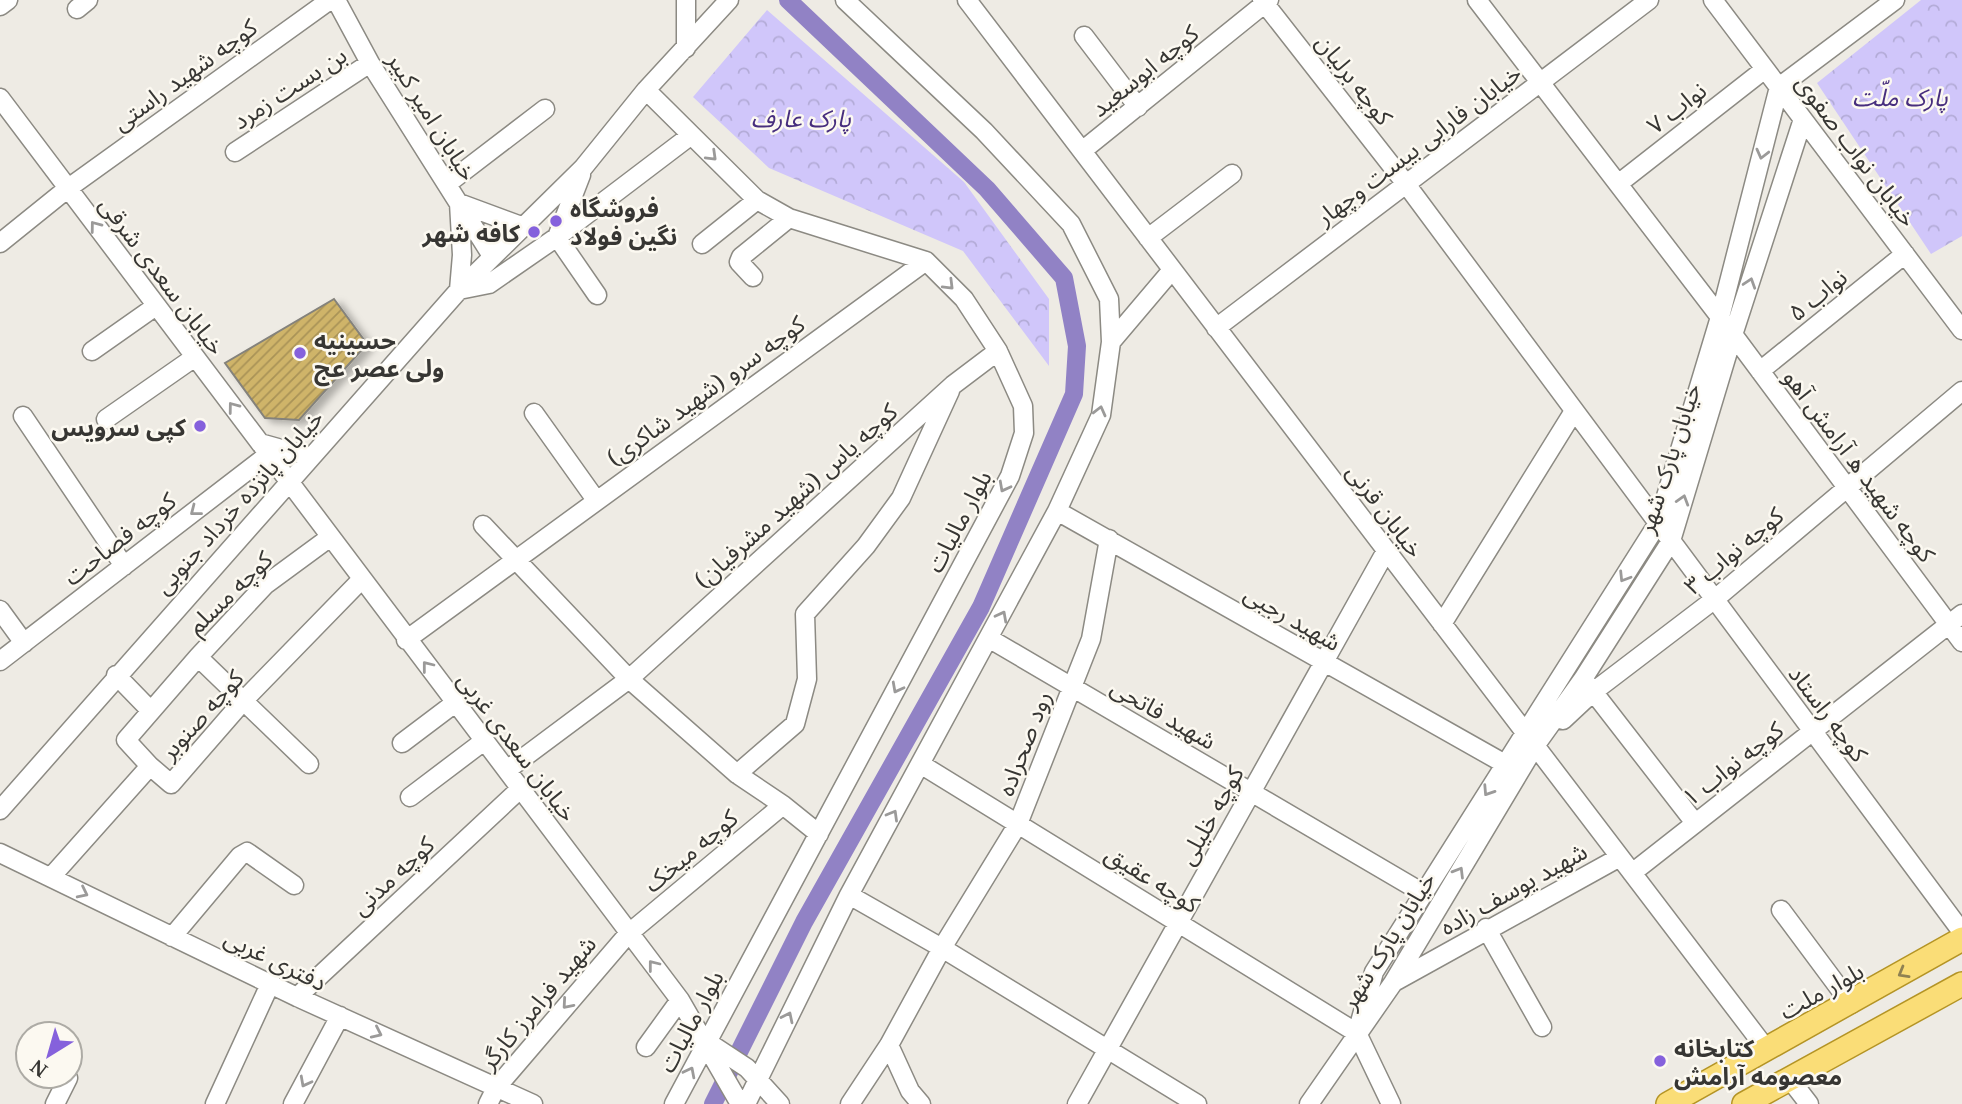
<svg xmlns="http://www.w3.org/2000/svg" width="1962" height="1104" viewBox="0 0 1962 1104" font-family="'Noto Serif','Noto Sans Arabic',serif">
	<defs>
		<pattern id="park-crowns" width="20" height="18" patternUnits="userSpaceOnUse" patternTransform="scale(1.75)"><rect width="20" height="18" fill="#d0c6fa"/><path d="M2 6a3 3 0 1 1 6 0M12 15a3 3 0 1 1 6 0" fill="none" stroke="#b3abd7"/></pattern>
		<pattern id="building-hatch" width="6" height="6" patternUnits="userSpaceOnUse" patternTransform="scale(1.75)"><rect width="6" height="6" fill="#cfb469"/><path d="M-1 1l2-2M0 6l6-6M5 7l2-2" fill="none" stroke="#a99357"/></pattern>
		<filter id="shadow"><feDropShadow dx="7" dy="4" stdDeviation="3.5" flood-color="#0004"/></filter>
	</defs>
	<rect width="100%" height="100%" fill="#eeebe4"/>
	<!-- park -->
	<path fill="url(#park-crowns)" d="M1921,0H1962V236L1931,254L1817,83Z
		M767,10L964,182L1049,299V366L963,251L769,168L693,97Z"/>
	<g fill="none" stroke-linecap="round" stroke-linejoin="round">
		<!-- canal -->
		<path stroke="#9182c5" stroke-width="18" d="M713,1104L804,922L981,607L1074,394L1077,346L1064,278L987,189L788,0"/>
	</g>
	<!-- building -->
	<path fill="url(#building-hatch)" stroke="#84827b" stroke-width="2" filter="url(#shadow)" d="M334,299L367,344L299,420L265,418L225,363Z"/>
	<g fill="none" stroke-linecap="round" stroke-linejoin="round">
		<!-- minor casing -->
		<g stroke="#8c8a83" stroke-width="21">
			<path id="minor" d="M336,0L370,63L492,256
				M967,0L1767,1050
				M1262,0L1406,184L1962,932
				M1477,0L1720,317L1962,642
				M1713,0L1962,330
				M0,6L8,0
				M77,9L88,0
				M1084,36L1138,107
				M686,48V0
				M646,90L757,200L789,218L926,261L964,299L998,351L1023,406L1024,433L1010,476L674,1104
				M0,98L680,1000L740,1104
				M1082,151L1269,0
				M235,152L370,63
				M581,175L557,237L690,136
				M447,184L545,109
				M1618,184L1765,69
				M524,227L459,203L462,255L459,290L489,284L557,237L597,295
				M1148,238L1232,174
				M0,243L67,189L330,0
				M702,244L757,200
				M753,277L739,262L741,257L789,218
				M1216,328L1649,0
				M1111,342L1172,270
				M92,351L156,306
				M1760,371L1905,254
				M534,413L596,500
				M23,416L124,566
				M106,419L195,357
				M260,443L310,457
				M1057,511L1505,764
				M483,525L629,679L737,774L783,805L819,834
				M0,610L24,643
				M1442,624L1574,411
				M990,639L1423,893
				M406,640L926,261
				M198,657L265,585L329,538
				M0,661L269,454
				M116,675L150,710
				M1588,685L1695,823
				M1563,720L1593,692L1715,599L1962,391
				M402,743L455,703
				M922,765L1357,1033
				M150,766L126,740L198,657L309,764
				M507,770L629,679L953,385L998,351
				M737,774L795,724L807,679L805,614L866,546L901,498L950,391
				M410,797L484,741
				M0,810L459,290L583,168L646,90L729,0
				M0,853L297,997L533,1104
				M1632,873L1962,614
				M51,877L150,766L171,784L244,700L361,580
				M849,895L942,948L1018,824L1091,639L1109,539
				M1781,910L1851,1004
				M1486,928L1542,1027
				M172,937L240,856L247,852L294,885
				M1396,981L1620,857
				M297,997L520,789
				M1357,1033L1374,972L1658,523L1720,317L1779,87L1895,0
				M1357,1033L1391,1104
				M706,1041L747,1068L780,1104
				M889,1045L910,1091L921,1104
				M646,1047L680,1000
				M1789,1078L1809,1104
				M55,1104L68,1078
				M215,1104L271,982
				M293,1104L340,1016
				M488,1104L496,1088L628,934L783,805
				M746,1104L849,895L1057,511L1101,415L1111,342L1109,299L1071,224L984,131L845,0
				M850,1104L889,1045L942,948L1197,1104
				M1077,1104L1386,551
				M1309,1104L1393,983L1535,746L1583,679L1671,541L1733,335L1803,119"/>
		</g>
		<!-- major casing -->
		<g stroke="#b49425" stroke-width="26">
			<path id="major" d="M1668,1104L1962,939
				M1744,1104L1962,984"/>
		</g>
		<!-- minor -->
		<use href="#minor" stroke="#fff" stroke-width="18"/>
		<!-- major -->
		<use href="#major" stroke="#fadd77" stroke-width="23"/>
	</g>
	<!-- one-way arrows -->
	<defs><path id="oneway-chevron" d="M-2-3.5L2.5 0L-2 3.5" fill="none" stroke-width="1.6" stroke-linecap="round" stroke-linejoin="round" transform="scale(1.75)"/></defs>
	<g stroke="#9b9a99">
		<use href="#oneway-chevron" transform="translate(1762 154) rotate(104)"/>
		<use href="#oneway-chevron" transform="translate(712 156) rotate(44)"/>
		<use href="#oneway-chevron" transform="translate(95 226) rotate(-127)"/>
		<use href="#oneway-chevron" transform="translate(1750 283) rotate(-72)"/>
		<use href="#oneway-chevron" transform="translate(949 285) rotate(45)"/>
		<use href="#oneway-chevron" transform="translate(233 407) rotate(-127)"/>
		<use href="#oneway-chevron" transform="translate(1100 411) rotate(-76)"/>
		<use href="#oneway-chevron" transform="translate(1004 487) rotate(118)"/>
		<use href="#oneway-chevron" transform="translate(1683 500) rotate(-73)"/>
		<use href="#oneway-chevron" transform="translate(195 511) rotate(142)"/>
		<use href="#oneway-chevron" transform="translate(1624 577) rotate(122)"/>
		<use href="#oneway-chevron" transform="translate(1002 616) rotate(-62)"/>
		<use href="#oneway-chevron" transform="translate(427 666) rotate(-128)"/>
		<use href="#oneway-chevron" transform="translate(897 688) rotate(118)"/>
		<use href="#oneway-chevron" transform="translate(1488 791) rotate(123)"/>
		<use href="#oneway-chevron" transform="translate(893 815) rotate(-60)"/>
		<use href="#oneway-chevron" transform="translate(1459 872) rotate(-59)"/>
		<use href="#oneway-chevron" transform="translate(83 893) rotate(26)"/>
		<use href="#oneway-chevron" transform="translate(653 965) rotate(-128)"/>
		<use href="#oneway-chevron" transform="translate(567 1004) rotate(131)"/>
		<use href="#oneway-chevron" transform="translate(788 1017) rotate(-64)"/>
		<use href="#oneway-chevron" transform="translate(377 1033) rotate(25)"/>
		<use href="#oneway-chevron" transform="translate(690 1072) rotate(-63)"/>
		<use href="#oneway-chevron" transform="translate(305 1082) rotate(118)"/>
	</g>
	<use stroke="#8f8152" href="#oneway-chevron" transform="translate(1903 973) rotate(150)"/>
	<!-- markers -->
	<g fill="#8561dc" stroke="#fcf9f1" stroke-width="2.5">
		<circle cx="556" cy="221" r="7"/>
		<circle cx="534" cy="232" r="7"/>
		<circle cx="300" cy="353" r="7"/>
		<circle cx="200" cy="426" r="7"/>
		<circle cx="1660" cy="1061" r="7"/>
	</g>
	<g text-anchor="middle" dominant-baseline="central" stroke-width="5" stroke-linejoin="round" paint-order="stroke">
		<!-- street labels -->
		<g font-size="24" fill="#373633" stroke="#fcf9f1">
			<text transform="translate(1144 70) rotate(-39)">کوچه ابوسعید</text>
			<text transform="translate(184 74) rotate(-36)">کوچه شهید راستی</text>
			<text transform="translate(1355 79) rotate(52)">کوچه برلیان</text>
			<text transform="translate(289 87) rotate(-33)">بن بست زمرد</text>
			<text transform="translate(1676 107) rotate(-38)">نواب ۷</text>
			<text transform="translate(433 116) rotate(58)">خیابان امیر کبیر</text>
			<text transform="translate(1418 144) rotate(-37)">خیابان فارابی بیست وچهار</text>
			<text transform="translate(1857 150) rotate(53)">خیابان نواب صفوی</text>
			<text transform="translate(163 275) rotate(53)">خیابان سعدی شرقی</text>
			<text transform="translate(1817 294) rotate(-39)">نواب ۵</text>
			<text transform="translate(705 390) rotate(-36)">کوچه سرو (شهید شاکری)</text>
			<text transform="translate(1668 458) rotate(-72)">خیابان پارک شهر</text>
			<text transform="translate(1860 465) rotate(53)">کوچه شهید ه آرامش آهو</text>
			<text transform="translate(795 495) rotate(-42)">کوچه یاس (شهید مشرفیان)</text>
			<text transform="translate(238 501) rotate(-48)">خیابان پانزده خرداد جنوبی</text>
			<text transform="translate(1386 510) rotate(53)">خیابان قرنی</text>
			<text transform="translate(958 521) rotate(-62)">بلوار مالیات</text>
			<text transform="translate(119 538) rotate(-38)">کوچه فصاحت</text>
			<text transform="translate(1733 550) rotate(-40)">کوچه نواب ۳</text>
			<text transform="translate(229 592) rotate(-44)">کوچه مسلم</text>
			<text transform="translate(1293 617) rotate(30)">شهید رجبی</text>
			<text transform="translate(1164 713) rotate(30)">شهید فاتحی</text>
			<text transform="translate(1829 713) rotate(53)">کوچه راستاد</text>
			<text transform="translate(201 714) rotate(-48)">کوچه صنوبر</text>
			<text transform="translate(1023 743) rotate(-69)">رود صحراده</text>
			<text transform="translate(518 746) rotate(53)">خیابان سعدی غربی</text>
			<text transform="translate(1732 763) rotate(-38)">کوچه نواب ۱</text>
			<text transform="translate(1210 815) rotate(-61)">کوچه خلیلی</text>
			<text transform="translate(690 850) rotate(-40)">کوچه میخک</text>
			<text transform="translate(392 875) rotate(-43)">کوچه مدنی</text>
			<text transform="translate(1153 878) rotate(32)">کوچه عقیق</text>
			<text transform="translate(1513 888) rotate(-29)">شهید یوسف زاده</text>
			<text transform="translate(1387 940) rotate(-58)">خیابان پارک شهر</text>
			<text transform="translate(276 959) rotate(26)">دفتری غربی</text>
			<text transform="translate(1821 990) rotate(-29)">بلوار ملت</text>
			<text transform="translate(537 1002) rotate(-50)">شهید فرامرز کارگر</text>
			<text transform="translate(690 1021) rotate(-62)">بلوار مالیات</text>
		</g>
		<!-- park labels -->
		<g font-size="24" font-style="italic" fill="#472e7e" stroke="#fcf9f1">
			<text x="1900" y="96">پارک ملّت</text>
			<text x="801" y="117">پارک عارف</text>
		</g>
		<!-- poi labels -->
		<g font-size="24" font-weight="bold" fill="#373633" stroke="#fcf9f1" text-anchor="start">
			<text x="570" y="207">فروشگاه<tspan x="570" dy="28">نگین فولاد</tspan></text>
			<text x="520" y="232" text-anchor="end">کافه شهر</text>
			<text x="314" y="339">حسینیه<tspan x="314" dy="28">ولی عصر عج</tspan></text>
			<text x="186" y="426" text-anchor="end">کپی سرویس</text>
			<text x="1674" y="1047">کتابخانه<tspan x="1674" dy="28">معصومه آرامش</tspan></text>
		</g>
	</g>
	<!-- north arrow -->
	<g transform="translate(49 1055) rotate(217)"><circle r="33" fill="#fcf9f1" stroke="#adaba5" stroke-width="2"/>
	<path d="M0-5L12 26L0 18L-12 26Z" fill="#8561dc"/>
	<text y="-10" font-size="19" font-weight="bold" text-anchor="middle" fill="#373633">N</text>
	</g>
</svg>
